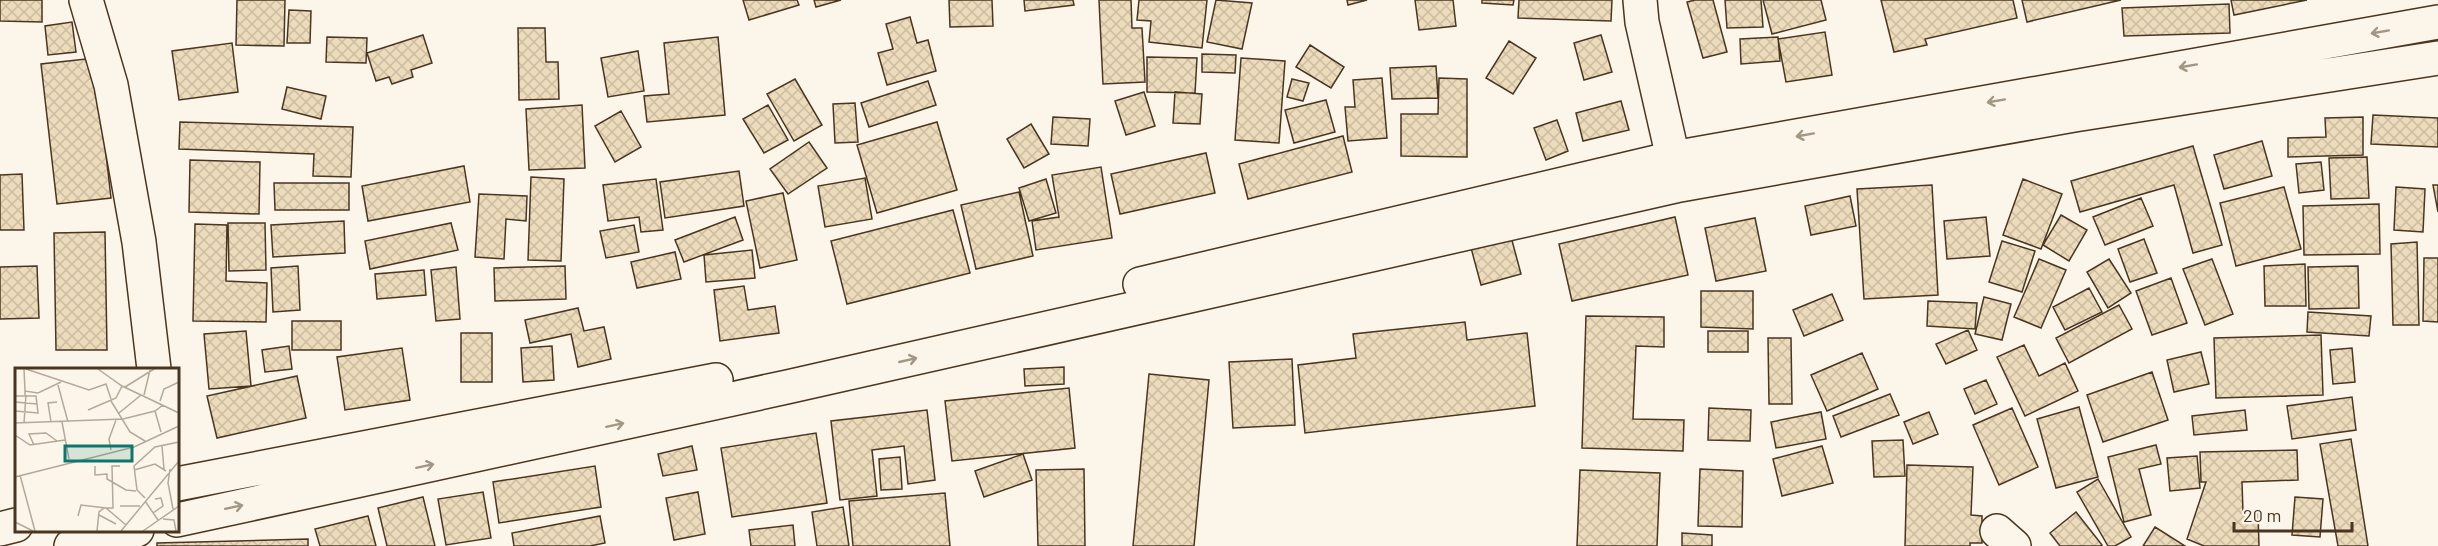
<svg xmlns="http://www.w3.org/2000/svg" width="2438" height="546" viewBox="0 0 2438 546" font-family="Barlow,sans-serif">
	<defs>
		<pattern id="building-cross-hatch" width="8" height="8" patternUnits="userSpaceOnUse" patternTransform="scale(1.5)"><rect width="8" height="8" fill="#ecdcbc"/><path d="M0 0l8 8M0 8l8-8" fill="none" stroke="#ccbda1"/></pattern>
	</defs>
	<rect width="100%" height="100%" fill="#fbf6e9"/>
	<!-- building -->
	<path fill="url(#building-cross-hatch)" stroke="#4a3520" stroke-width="1.5" d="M0,0H42V22L0,21Z
		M237,0H285L284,46L236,45Z
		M743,0H797L799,5L749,20Z
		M814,0H841L816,7Z
		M949,0H992L993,26L950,27Z
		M1024,0H1073L1074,5L1025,11Z
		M1099,0H1131L1132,28H1142L1145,82L1103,84Z
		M1139,0H1207L1202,48L1149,42L1151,21L1137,20Z
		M1216,0L1252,3L1242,49L1207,42Z
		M1347,0H1367L1348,5Z
		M1415,0H1453L1456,26L1419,30Z
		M1482,0H1514L1513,5L1482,3Z
		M1519,0H1612L1611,21L1518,18Z
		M1695,0H1713L1727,52L1703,58L1687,2Z
		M1725,0H1761L1763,27L1727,28Z
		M1763,0H1821L1826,20L1772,34Z
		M1881,0H2013L2017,18L1925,39L1927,45L1894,52Z
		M2022,0H2121L2027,22Z
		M2231,0H2307L2234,15Z
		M2229,4L2230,33L2124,36L2122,8Z
		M289,10L311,11L310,43H287Z
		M910,17L917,43L928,40L936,71L887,85L878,53L893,49L886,24Z
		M72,22L76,52L48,55L45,26Z
		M518,28H545L546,62H558L559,99L519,100Z
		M1825,32L1832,75L1786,82L1778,39Z
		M423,35L432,63L411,70L413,77L392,84L389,77L376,81L367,53Z
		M1601,35L1612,72L1584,80L1574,43Z
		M327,37L367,38L366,63L326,62Z
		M718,37L725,115L647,122L644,96L669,94L664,43Z
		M1778,37L1780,61L1741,64L1740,39Z
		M1509,41L1536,58L1513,94L1486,78Z
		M232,43L238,92L179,100L172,51Z
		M1310,45L1344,67L1331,88L1296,67Z
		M638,51L644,91L608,97L601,58Z
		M1202,54L1236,55L1235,73L1202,72Z
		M1147,57L1197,58L1195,93L1147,92Z
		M95,58L111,198L57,204L41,64Z
		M1241,58L1285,61L1279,143L1235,140Z
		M1436,66L1438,98L1392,99L1390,68Z
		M1382,78L1387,138L1348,141L1345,107H1355L1353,80Z
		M1439,78L1467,79V157L1401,156V114H1438Z
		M795,79L822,125L794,141L767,94Z
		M1292,79L1309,83L1303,101L1287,97Z
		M928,81L936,105L869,127L861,103Z
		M287,87L326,96L321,119L282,109Z
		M1144,92L1155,126L1126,135L1115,101Z
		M1175,92L1202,94L1200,124L1173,123Z
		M1326,100L1335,132L1294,143L1285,110Z
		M1621,101L1629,130L1583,141L1576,113Z
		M855,103L858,142L835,143L833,104Z
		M582,105L585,168L529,170L526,109Z
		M768,105L788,140L764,153L743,119Z
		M621,111L641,147L615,162L595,126Z
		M2373,115L2438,118V147L2371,144Z
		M1053,117L1090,119L1088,146L1051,144Z
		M2363,117V155L2288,157V138L2326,137L2325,118Z
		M1557,120L1568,151L1546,160L1534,128Z
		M180,122L353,127L351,177L313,176L314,154L179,149Z
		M937,122L957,190L877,213L857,145Z
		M1031,124L1049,154L1024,168L1007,139Z
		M1343,136L1352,172L1248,199L1239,164Z
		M2262,141L2272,176L2224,189L2214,155Z
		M809,142L827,168L788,194L770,169Z
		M2193,146L2222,245L2193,253L2174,185L2080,212L2071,181Z
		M1206,153L1215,193L1120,214L1111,174Z
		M2367,157L2369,198L2331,199L2329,158Z
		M190,160L260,162L259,214L189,212Z
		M2321,162L2324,190L2299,193L2296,164Z
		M464,166L470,202L368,221L362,186Z
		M1101,167L1112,238L1036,250L1032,221L1059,217L1052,175Z
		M739,171L744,206L665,218L660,182Z
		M22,174L24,230H0V175Z
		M531,177L564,179L561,261L528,260Z
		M865,178L872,219L825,227L818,186Z
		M656,179L663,230L641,232L639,217L608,221L603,185Z
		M1046,179L1056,213L1029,221L1019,188Z
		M2023,179L2062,194L2041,249L2003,235Z
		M274,183H349V210H275Z
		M1932,185L1938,295L1864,299L1857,189Z
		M2433,185H2438V212Z
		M2284,187L2301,249L2236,266L2220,203Z
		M2396,187L2425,189L2423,232L2394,230Z
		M1019,192L1033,256L976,269L961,205Z
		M783,193L797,260L760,268L746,201Z
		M479,194L527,196L526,221L506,219L504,259L475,257Z
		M1850,196L1856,226L1811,235L1805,206Z
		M2141,198L2153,226L2105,245L2093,217Z
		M2379,204L2380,254L2304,255L2303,206Z
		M953,210L970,273L847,304L831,241Z
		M2061,215L2087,230L2069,261L2043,245Z
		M735,217L743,240L684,262L675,240Z
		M1675,217L1688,275L1572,301L1559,244Z
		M1986,217L1990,256L1947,259L1944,221Z
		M1755,218L1766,271L1716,281L1705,228Z
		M344,221L345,253L273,257L271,225Z
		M228,223H265L266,270L229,271Z
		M451,223L458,250L370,269L365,241Z
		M195,224L227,225L226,281L267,283L266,322L193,321Z
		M634,225L639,252L606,258L600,231Z
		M105,232L107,350H56L54,233Z
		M1510,233L1521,274L1481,285L1470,244Z
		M2144,239L2157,273L2130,282L2118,249Z
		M2002,241L2035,251L2022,292L1989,282Z
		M2417,242L2419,325H2393L2391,244Z
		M752,250L755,278L706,282L704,255Z
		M675,252L681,279L637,288L631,262Z
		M2424,258H2438V322L2423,321Z
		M2039,259L2066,270L2041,328L2014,317Z
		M2109,259L2131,293L2108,308L2087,272Z
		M2212,259L2233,314L2205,325L2183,269Z
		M2305,264L2306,306H2265L2264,266Z
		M37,266L39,318L0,319V267Z
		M298,266L300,310L273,312L271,268Z
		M565,266L566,299L495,301L494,268Z
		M2358,266L2359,308L2309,309L2308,267Z
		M456,267L460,319L436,321L431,270Z
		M424,270L426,295L377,299L375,274Z
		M2171,278L2187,323L2152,335L2136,291Z
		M744,286L748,310L775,306L779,333L720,341L714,290Z
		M2089,288L2102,312L2065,330L2053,307Z
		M1701,291H1753V329L1701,327Z
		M1832,294L1843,320L1804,336L1793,310Z
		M1984,297L2011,304L2002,340L1975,334Z
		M1928,301L1977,303L1975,329L1927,326Z
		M2119,305L2132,329L2069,363L2056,338Z
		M578,308L584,331L604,327L611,359L578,367L571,334L530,343L525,320Z
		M2308,312L2371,316L2369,336L2307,332Z
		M1586,316L1664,317V347L1636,346L1633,419L1684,420L1683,451L1582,448Z
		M292,321H341V350H292Z
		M1465,322L1467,340L1527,333L1535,406L1305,433L1298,365L1356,358L1353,334Z
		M1968,330L1977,350L1946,364L1936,344Z
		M246,331L251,386L209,389L204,334Z
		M1708,331H1748V352H1708Z
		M461,333H492V382H461Z
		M2321,335L2323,395L2216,398L2214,338Z
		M1768,338H1791L1792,404H1769Z
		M2024,345L2039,376L2065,363L2078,391L2025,416L1997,357Z
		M289,346L292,369L265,372L262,350Z
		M552,346L554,380L523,382L521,348Z
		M402,348L410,400L345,410L337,357Z
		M2352,348L2355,382L2333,384L2330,350Z
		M2201,352L2209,384L2174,392L2167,360Z
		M1862,353L1878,389L1827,411L1811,375Z
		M1292,359L1295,425L1233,428L1229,362Z
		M1064,367V384L1025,386L1024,369Z
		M2152,372L2168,420L2103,442L2087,395Z
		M1149,374L1209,380L1194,546H1133Z
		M297,376L306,418L217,438L207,396Z
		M1986,380L1997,404L1975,414L1964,389Z
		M1069,388L1075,448L952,461L945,401Z
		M1890,394L1899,415L1841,437L1833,416Z
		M2352,397L2356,430L2292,439L2287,406Z
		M2079,407L2098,477L2056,488L2037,419Z
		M1709,408L1751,410L1750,441L1708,440Z
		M2012,408L2038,467L1999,485L1973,425Z
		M927,410L935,480L908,484L904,446L872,450L877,496L840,500L831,421Z
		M2245,410L2247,430L2194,435L2192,416Z
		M1821,412L1826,439L1776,448L1771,422Z
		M1929,412L1938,434L1913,444L1904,422Z
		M816,433L827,503L732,517L721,448Z
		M2351,439L2368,546H2338L2320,444Z
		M1903,440L1905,476L1874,477L1872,441Z
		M2156,445L2161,464L2139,469L2151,515L2124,522L2108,457Z
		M692,446L697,470L663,476L658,454Z
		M1822,446L1833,483L1782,496L1773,459Z
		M2297,450L2298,480L2242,482L2243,513H2258L2259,546H2204L2187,539L2206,482H2201L2200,452Z
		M1023,454L1032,480L984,497L975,471Z
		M2197,456L2200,488L2170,491L2167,458Z
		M900,457L902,489L881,490L879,459Z
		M1907,465L1973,467L1971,515L1982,516V543H1970V546H1905Z
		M595,466L601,507L499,523L493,482Z
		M1084,469L1085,546H1038L1036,470Z
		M1700,469L1743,471L1742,527L1698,526Z
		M1580,470L1660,473L1657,546H1577Z
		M2098,479L2131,537L2115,546H2108L2077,492Z
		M483,492L491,538L446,545L438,499Z
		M698,492L705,534L674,540L666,498Z
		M945,493L950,546H853L849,501Z
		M423,497L435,546H387L378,508Z
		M2295,497L2323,499L2320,537L2292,535Z
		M843,507L849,546H817L812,512Z
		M2076,512L2102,545L2100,546H2060L2050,533Z
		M368,516L376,546H320L315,529Z
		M600,516L605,543L590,546H514L512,533Z
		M793,525L795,546H751L749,530Z
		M2155,527L2185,546H2143Z
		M1682,533L1712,535V546H1682Z
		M308,539V546H157V543Z"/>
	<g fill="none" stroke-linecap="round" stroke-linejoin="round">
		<!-- street casing -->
		<g stroke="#4a3520" stroke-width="36">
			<path id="street" d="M86,0L111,85L139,242L154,369
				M1640,0L1642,22L1673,158
				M1997,531L2014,546"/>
		</g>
		<!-- secondary casing -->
		<g stroke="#4a3520" stroke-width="36">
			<path id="secondary" d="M1140,284L1673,158L2438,22
				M177,484L716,380
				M177,520L787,387L1680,185L2074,115L2438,58
				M0,529L16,525
				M71,546L137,530"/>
		</g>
		<!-- street -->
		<use href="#street" stroke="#fbf6e9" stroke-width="33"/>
		<!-- secondary -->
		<use href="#secondary" stroke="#fbf6e9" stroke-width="33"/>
	</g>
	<!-- one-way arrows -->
	<defs><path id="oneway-shaft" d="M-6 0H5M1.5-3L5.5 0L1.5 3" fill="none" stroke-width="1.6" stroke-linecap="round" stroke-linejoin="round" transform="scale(1.5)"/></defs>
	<g stroke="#a29684">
		<use href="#oneway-shaft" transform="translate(2380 32) rotate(170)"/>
		<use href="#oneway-shaft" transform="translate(2188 66) rotate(170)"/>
		<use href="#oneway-shaft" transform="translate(1996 101) rotate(170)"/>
		<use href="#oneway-shaft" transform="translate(1805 135) rotate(170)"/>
		<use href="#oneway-shaft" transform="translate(908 360) rotate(-13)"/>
		<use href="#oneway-shaft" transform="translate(615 425) rotate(-12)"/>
		<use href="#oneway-shaft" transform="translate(425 466) rotate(-12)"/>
		<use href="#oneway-shaft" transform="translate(234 507) rotate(-12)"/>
	</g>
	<!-- overview -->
	<g transform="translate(15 368)">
		<rect width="164" height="164" fill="#fbf6e9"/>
		<path fill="none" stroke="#b4a999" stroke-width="1.5" d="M9,1L10,23M11,1L74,22L91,16L96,31M83,1L107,18L164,45M43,17L53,54M110,19L139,1M10,27V23L23,25L46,14M129,27L135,2M0,28H21L23,45L0,43M96,33L115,64L130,73M145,33L149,21L164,14M0,34L22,36M73,42L101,30L107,18M140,43L146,64M104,45L126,27M36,54L33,35L42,34M47,54L54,91M0,55L108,51L140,43L148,37M9,55L11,27M0,67L15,77L50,72M19,77L14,66L31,65L42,73M147,78L149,101M96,82L94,71L101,52M80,98V107L92,106V111L111,122L121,123M155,101L153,115L158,141M119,102L140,96L151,103M5,107L20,163M0,109L119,79L164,58M130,130L122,122L119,98L140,79L164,74M130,133L143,152M105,138H125M91,140H98L97,98H105M138,145L148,138L146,130L140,131M84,147L101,156M63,148L66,137L91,140L111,157M148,151L159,152L161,163M0,154L18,163M82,163L84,144L89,140M106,163L164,93M128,163L164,138"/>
		<path fill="#0f766e" fill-opacity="0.15" stroke="#0f766e" stroke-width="3" d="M50,78H117V93H50Z"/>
		<rect width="164" height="164" fill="none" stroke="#4a3520" stroke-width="3"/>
	</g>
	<!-- scale -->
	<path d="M2234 522v9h118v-9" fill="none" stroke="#4a3520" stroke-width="3"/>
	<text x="2243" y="522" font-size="18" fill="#4a3520" stroke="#fbf6e9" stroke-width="4.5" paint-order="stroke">20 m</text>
</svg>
